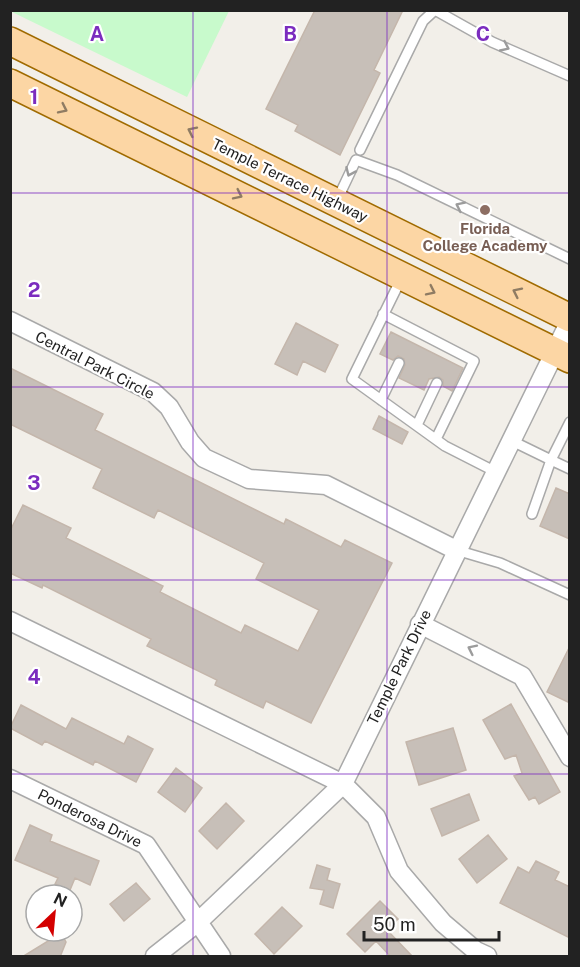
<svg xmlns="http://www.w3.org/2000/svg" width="580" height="967" viewBox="0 0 580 967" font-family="'Public Sans',sans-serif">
	<rect width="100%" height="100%" fill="#f2efe9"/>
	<!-- park -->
	<path fill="#c8facc" d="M10,11L11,10L229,11L187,97Z"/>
	<!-- building -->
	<path fill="#c7bfb8" stroke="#c4b6ab" stroke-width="1.5" d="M315,10H403L374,70L380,73L340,155L295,131L298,125L266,109Z
		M296,323L338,345L325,372L303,361L297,375L275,364Z
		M391,332L463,368L452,391L443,386V380L439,377L429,379L424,390L399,378L405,365L404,359L398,356L393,360L380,354Z
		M10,368L103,414L95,430L284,524L286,519L341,547L345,540L392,563L311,723L266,701L263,708L215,685L217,680L147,646L151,639L43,585L42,588L10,573V531L23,505L71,528L66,538L163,586L160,592L241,633L245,625L298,651L319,610L256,579L264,563L158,510L154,518L93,488L102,469L10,424Z
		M379,416L408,432L402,444L373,429Z
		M556,488L570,494V539L540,526Z
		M570,646V703L547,692Z
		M511,704L560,792L539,804L535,797L529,800L514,776L522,773L516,755L505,759L483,720Z
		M21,705L66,729L72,718L124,744L128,736L153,749L136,782L95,761L93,765L45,741L42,745L10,728Z
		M453,728L466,770L419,785L406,742Z
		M176,768L202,788L185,812L158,792Z
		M469,794L479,820L442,836L431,809Z
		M226,803L244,821L217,849L199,831Z
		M30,825L52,835L50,841L99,861L90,885L75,878L70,890L55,884L58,878L15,860Z
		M488,835L507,859L477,883L459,859Z
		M536,861L559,872L555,880L570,887V938L500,903L518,867L529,873Z
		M317,865L330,869L327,880L340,884L333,908L320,904L324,890L310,888Z
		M136,883L150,899L124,921L110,904Z
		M380,901L398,919L387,930L413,957H391L376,941L365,952L347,934Z
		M282,907L302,926L274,954L255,934Z
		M61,933L66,942L60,957H22Z"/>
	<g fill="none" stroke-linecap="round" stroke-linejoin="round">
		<!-- service casing -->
		<g stroke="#a9a9a9" stroke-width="12">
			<path id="service" d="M435,10L492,42L570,76
				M360,150L423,21L435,10
				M337,200L356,160L397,175L570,259
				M401,279L352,379L445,446L494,471
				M383,314L474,361L436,439
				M381,400L399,363
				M417,425L437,383
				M510,440L551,460L570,422
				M532,514L551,460L570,469
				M456,550L500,563L570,595"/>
		</g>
		<!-- minor casing -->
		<g stroke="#a9a9a9" stroke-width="21">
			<path id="minor" d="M10,321L153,392L169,407L190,442L204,458L249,479L326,485L456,550
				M10,621L343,784L376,817L399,871L443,923L476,951L487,956
				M420,624L522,676L570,757
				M10,779L146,845L221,956
				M155,956L198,922L343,784L570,321"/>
		</g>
		<!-- primary casing -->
		<g stroke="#a06b00" stroke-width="30">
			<path id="primary" d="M10,41L570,318
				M10,83L570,359"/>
		</g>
		<!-- service -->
		<use href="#service" stroke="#fff" stroke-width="9"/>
		<!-- minor -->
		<use href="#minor" stroke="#fff" stroke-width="18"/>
		<!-- primary -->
		<use href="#primary" stroke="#fcd6a4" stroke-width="27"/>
	</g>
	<!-- one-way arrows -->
	<defs><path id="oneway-chevron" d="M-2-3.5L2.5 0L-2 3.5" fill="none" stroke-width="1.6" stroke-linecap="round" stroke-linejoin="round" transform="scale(1.5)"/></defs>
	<g stroke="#9c9c9c">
		<use href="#oneway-chevron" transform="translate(505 47) rotate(25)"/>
		<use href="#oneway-chevron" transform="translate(350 172) rotate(114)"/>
		<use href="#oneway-chevron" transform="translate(460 206) rotate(-154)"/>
		<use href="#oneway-chevron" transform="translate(472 649) rotate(-154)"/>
	</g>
	<g stroke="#8f7c63">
		<use href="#oneway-chevron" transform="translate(63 109) rotate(26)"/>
		<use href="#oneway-chevron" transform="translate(192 131) rotate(-154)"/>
		<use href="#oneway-chevron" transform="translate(238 195) rotate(26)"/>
		<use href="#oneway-chevron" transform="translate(431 291) rotate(26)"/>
		<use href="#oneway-chevron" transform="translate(517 292) rotate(-154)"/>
	</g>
	<!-- grid -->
	<path fill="none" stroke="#7b2cbf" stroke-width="1.5" stroke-opacity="0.55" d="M193,10V956M387,10V956M10,193H570M10,387H570M10,580H570M10,774H570"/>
	<!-- markers -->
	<circle fill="#8d6e63" stroke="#fff" stroke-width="2" cx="485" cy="210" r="6"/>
	<g text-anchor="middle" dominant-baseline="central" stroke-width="4.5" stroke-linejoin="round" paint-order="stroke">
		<!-- street labels -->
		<g font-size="15" fill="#222" stroke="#fff">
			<text transform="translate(290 180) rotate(26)">Temple Terrace Highway</text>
			<text transform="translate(95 365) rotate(27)">Central Park Circle</text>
			<text transform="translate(399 667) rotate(-64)">Temple Park Drive</text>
			<text transform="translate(90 818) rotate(26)">Ponderosa Drive</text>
		</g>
		<!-- education labels -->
		<g font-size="15" font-weight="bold" fill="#785e54" stroke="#fff">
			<text x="485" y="228">Florida<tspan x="485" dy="17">College Academy</tspan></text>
		</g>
	</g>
	<g font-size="20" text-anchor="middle" font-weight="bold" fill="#7b2cbf" stroke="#fff" stroke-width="4.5" stroke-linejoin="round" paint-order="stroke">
		<text x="97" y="41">A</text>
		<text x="290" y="41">B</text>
		<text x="483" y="41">C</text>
		<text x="34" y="104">1</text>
		<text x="34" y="297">2</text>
		<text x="34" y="490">3</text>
		<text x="34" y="684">4</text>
	</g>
	<!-- border -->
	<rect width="580" height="967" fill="none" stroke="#222222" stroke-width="24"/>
	<!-- north arrow -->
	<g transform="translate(54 913) rotate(26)"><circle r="28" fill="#ffffff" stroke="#a7a7a7" stroke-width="1.5"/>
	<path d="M0-4.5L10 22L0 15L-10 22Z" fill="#d40000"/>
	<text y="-9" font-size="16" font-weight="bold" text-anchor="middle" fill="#222222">N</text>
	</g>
	<!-- scale -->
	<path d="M364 931v9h135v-9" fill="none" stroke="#222222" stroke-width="3"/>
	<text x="373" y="931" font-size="18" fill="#222222" stroke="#ffffff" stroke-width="4.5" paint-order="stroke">50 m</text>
</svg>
